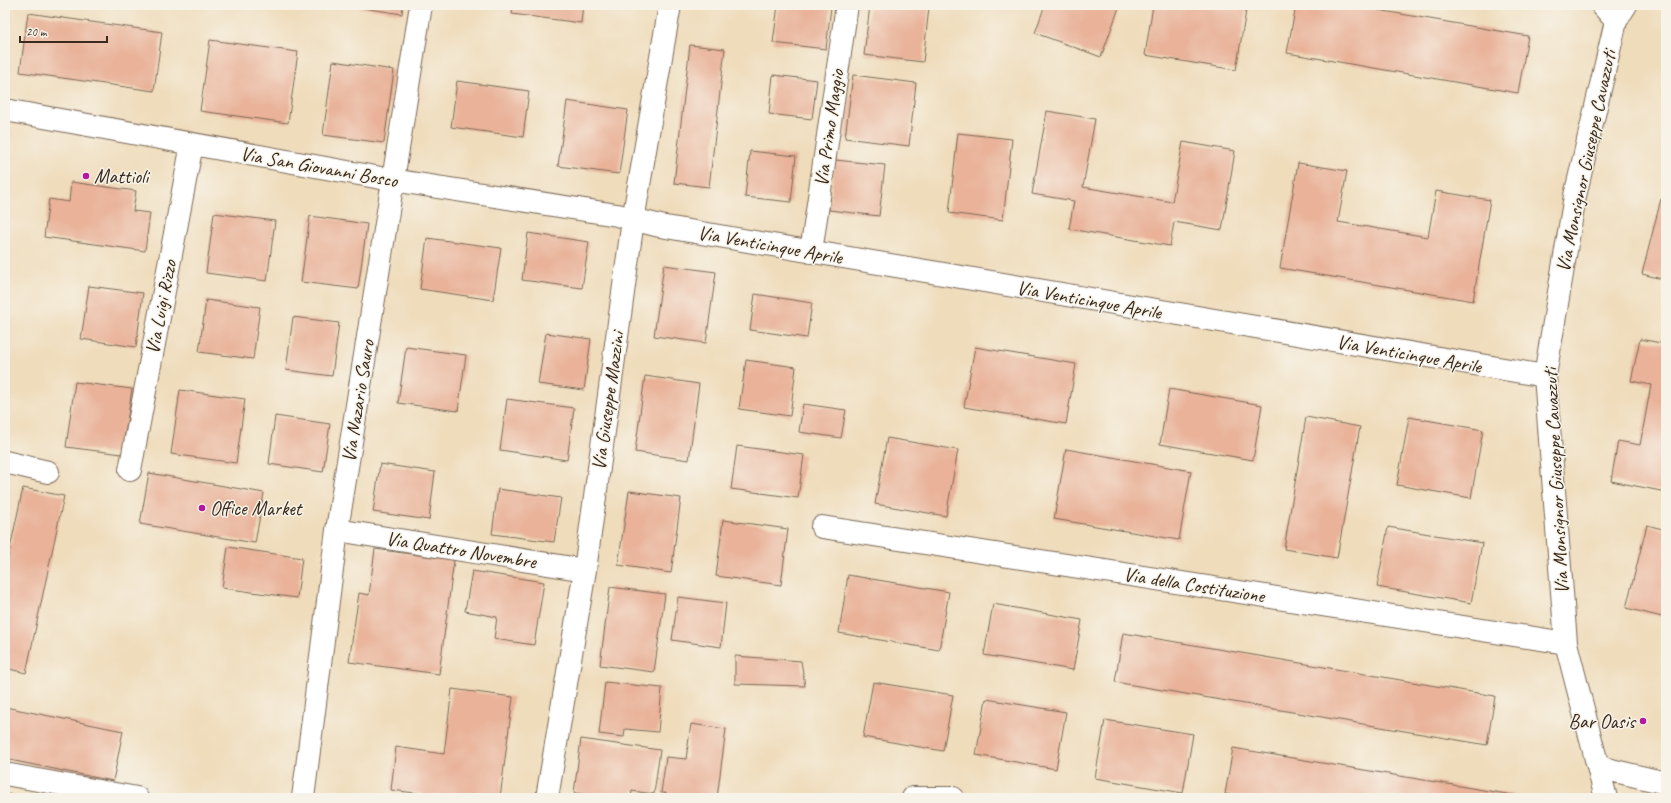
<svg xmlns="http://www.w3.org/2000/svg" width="1671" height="803" viewBox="0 0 1671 803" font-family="Caveat,sans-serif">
	<rect width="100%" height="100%" fill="#f7f3e8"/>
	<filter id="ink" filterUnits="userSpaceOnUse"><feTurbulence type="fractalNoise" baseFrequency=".025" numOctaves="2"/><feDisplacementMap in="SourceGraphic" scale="8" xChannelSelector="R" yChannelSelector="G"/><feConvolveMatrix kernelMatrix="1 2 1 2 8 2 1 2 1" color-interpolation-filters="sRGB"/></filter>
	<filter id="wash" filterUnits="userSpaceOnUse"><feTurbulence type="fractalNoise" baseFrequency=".012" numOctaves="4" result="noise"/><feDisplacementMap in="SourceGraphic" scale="16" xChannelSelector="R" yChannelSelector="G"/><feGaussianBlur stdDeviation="0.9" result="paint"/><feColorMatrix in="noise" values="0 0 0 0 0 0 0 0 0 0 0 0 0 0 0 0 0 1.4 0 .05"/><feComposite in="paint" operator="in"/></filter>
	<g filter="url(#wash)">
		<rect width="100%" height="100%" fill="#efdcbb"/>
		<g id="blocks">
			<!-- building -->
			<path fill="#e9b299" d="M357,5H403L402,14L357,7Z
				M513,5H583L581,23L512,14Z
				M778,5H811L831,7L826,49L773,43Z
				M870,5L929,7L923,62L864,55Z
				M1045,5H1120L1101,57L1035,33Z
				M1153,5H1247L1236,70L1145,55Z
				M1296,5H1349L1528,36L1518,93L1287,53Z
				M28,13L162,32L154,91L20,72Z
				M210,40L298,52L288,123L200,111Z
				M690,45L725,49L709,187L674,183Z
				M333,61L394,70L384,143L323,135Z
				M773,75L817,80L812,119L769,114Z
				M853,75L916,83L909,146L845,138Z
				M457,81L529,91L523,137L451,127Z
				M567,101L628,110L619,174L558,166Z
				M1047,111L1095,119L1083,187L1172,202L1183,142L1235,151L1222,230L1174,222L1170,246L1069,229L1074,201L1032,194Z
				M958,133L1012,139L1003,220L949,213Z
				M750,151L796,156L791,202L745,197Z
				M835,160L885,165L879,216L829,210Z
				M1298,163L1347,171L1338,222L1428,237L1436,191L1490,200L1473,301L1280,268Z
				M71,182L136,191L133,211L150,213L145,251L44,237L49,199L69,202Z
				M1661,199L1666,200V280L1642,274Z
				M214,213L275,221L267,281L206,273Z
				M310,216L367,224L358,289L301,282Z
				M528,233L589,242L582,288L522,280Z
				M427,238L501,248L493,300L420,289Z
				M664,265L716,272L706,343L654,336Z
				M89,286L143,293L136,347L81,339Z
				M755,294L812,303L807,338L750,330Z
				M206,300L260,307L253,359L199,352Z
				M293,317L339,323L332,376L286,370Z
				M546,333L591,339L584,390L538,384Z
				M1640,339L1666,344V492L1611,481L1618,441L1640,445L1651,385L1631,381Z
				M406,347L466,355L458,411L398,403Z
				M975,347L1076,364L1066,424L964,407Z
				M746,360L796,367L790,416L739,409Z
				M645,376L699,384L689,460L635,452Z
				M75,382L132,389L122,454L66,447Z
				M1169,389L1262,405L1253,460L1160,444Z
				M180,390L245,399L236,463L171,454Z
				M507,399L574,408L567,460L500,450Z
				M803,404L846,410L841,438L799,432Z
				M275,416L330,424L323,472L269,464Z
				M1306,417L1360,427L1337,558L1284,549Z
				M1409,417L1483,430L1471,498L1397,485Z
				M887,438L958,450L946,516L875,504Z
				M737,446L804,455L798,498L731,489Z
				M1066,449L1191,471L1179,540L1054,519Z
				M380,464L435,472L429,520L373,512Z
				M149,473L264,493L255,543L140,524Z
				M23,488L64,496L26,673L5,668V572Z
				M498,489L561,498L554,542L492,534Z
				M629,491L681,498L671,573L618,565Z
				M723,520L788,529L781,585L716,576Z
				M1647,525L1666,530V618L1626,608Z
				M1388,527L1482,543L1471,603L1377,587Z
				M228,547L302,558L297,598L222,588Z
				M375,549L454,560L439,674L349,662L359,593L369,595Z
				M472,571L544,582L534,645L494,639L497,617L465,611Z
				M848,575L949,592L939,650L839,633Z
				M610,587L665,594L654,672L600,665Z
				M678,597L726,603L721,647L672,640Z
				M993,604L1082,620L1073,670L984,655Z
				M1123,633L1495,696L1487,745L1115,682Z
				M735,656L801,661L805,686L735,684Z
				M605,682L662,688L658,732L625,729L624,737L599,734Z
				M873,682L953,695L943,751L863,737Z
				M452,689L513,697L500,798H456L391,790L396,747L444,754Z
				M986,699L1066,712L1056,769L976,755Z
				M5,707L123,731L113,781L5,759Z
				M1105,720L1193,734L1183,793L1095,778Z
				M691,724L726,729L717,798H665L666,793H661L666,757L686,759Z
				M581,739L660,750L654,794L632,791L631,798H613L574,793Z
				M1233,748L1519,796L1518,798H1251L1225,794Z
				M5,794L27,797V798H5Z"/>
		</g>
	</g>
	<g filter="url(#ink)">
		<use href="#blocks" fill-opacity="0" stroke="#7a6855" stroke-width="1"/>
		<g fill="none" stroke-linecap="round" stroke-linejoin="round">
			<!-- minor casing -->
			<g stroke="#7a6855" stroke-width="24">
				<path id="minor" d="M1602,5L1616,21
					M5,110L392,180L617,215L660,226L1545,376
					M811,252L847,5
					M5,462L48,472
					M130,470L192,144
					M822,527L1566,643
					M337,530L585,570
					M1598,767L1666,783
					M5,774L137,798
					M303,798L337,530L421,5
					M547,798L585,570L633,220L670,5
					M913,798H953
					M1606,798L1566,643L1545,376L1575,196L1616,21L1626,5"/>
			</g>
			<!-- minor -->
			<use href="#minor" stroke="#fff" stroke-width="22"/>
		</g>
	</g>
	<!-- markers -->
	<g fill="#b5179e" stroke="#f7f3e8" stroke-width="1.5">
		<circle cx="86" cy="176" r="4"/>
		<circle cx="202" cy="508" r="4"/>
		<circle cx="1643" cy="721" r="4"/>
	</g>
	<g text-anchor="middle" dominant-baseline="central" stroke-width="3" stroke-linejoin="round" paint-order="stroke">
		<!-- street labels -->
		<g font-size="20" fill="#3b2a1e" stroke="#f7f3e8">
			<text transform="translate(829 128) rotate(-82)">Via Primo Maggio</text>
			<text transform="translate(1586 161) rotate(-78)">Via Monsignor Giuseppe Cavazzuti</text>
			<text transform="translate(319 167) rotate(10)">Via San Giovanni Bosco</text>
			<text transform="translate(770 245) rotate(10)">Via Venticinque Aprile</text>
			<text transform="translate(1089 300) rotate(10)">Via Venticinque Aprile</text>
			<text transform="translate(161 307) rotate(-79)">Via Luigi Rizzo</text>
			<text transform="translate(1409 354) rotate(10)">Via Venticinque Aprile</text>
			<text transform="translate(358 401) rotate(-81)">Via Nazario Sauro</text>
			<text transform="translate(608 401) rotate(-82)">Via Giuseppe Mazzini</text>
			<text transform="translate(1556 481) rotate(-93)">Via Monsignor Giuseppe Cavazzuti</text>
			<text transform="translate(461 550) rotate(9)">Via Quattro Novembre</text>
			<text transform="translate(1194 585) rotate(9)">Via della Costituzione</text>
		</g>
		<!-- poi labels -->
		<g font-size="20" fill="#3b2a1e" stroke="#f7f3e8" text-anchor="start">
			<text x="94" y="176">Mattioli</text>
			<text x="210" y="508">Office Market</text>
			<text x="1635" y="721" text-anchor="end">Bar Oasis</text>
		</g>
	</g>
	<!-- margin -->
	<rect width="1671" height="803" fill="none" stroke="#f7f3e8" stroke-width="20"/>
	<!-- scale -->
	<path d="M20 36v6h87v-6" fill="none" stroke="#3b2a1e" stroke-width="2"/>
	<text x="26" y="36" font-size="12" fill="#3b2a1e" stroke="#f7f3e8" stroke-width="3" paint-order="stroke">20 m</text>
</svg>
